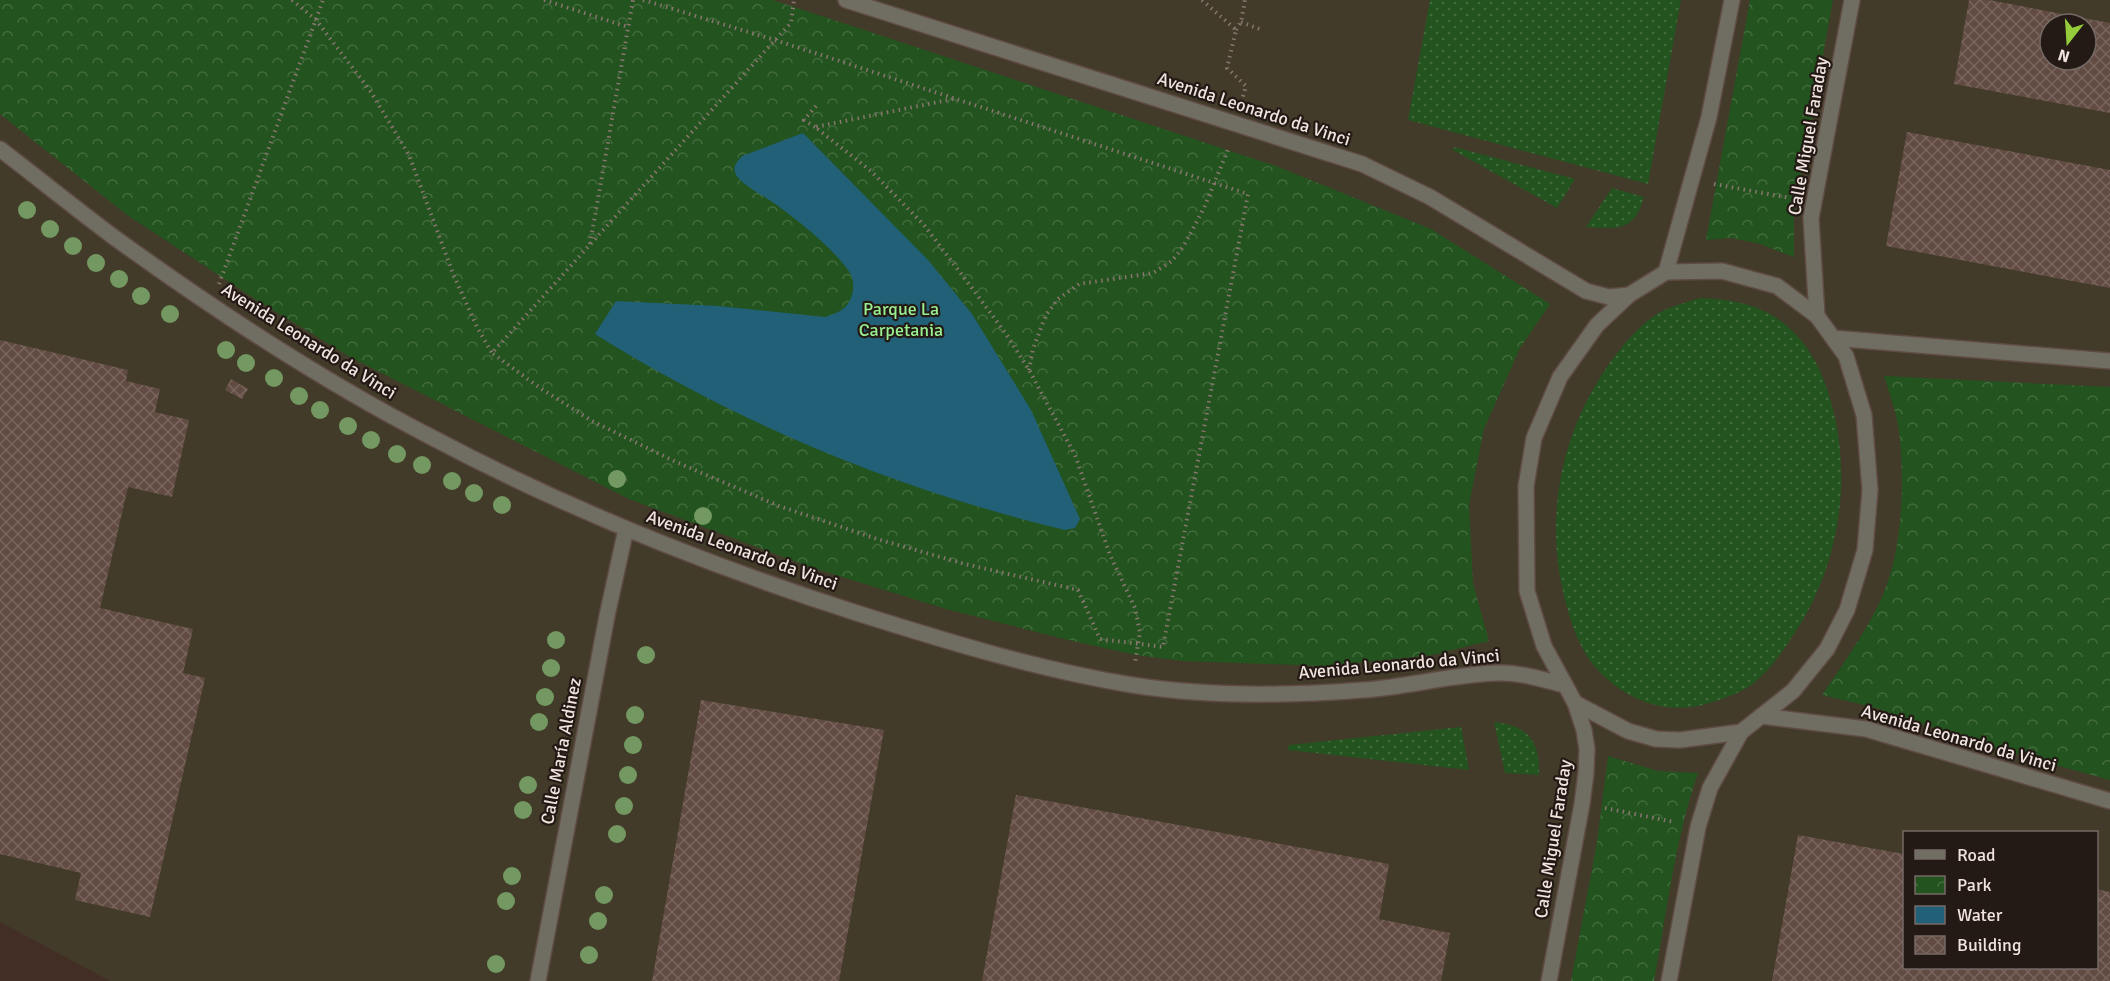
<svg xmlns="http://www.w3.org/2000/svg" width="2110" height="981" viewBox="0 0 2110 981" font-family="Signika,sans-serif">
	<defs>
		<pattern id="grass-dots" width="8" height="8" patternUnits="userSpaceOnUse" patternTransform="scale(1.5)"><rect width="8" height="8" fill="#23531e"/><path d="M2 2h.1M6 6h.1" fill="none" stroke="#436c3e" stroke-width="1.8" stroke-linecap="round"/></pattern>
		<pattern id="park-crowns" width="20" height="18" patternUnits="userSpaceOnUse" patternTransform="scale(1.5)"><rect width="20" height="18" fill="#23531e"/><path d="M2 6a3 3 0 1 1 6 0M12 15a3 3 0 1 1 6 0" fill="none" stroke="#436c3e"/></pattern>
		<pattern id="building-cross-hatch" width="8" height="8" patternUnits="userSpaceOnUse" patternTransform="scale(1.5)"><rect width="8" height="8" fill="#624b42"/><path d="M0 0l8 8M0 8l8-8" fill="none" stroke="#79655d"/></pattern>
	</defs>
	<rect width="100%" height="100%" fill="#432e26"/>
	<!-- industrial -->
	<path fill="#423b29" fill-rule="evenodd" d="M0,0H2110V981H110L0,922ZM2050,24H2086V60H2050ZM1904,832H2096V968H1904Z"/>
	<!-- grass -->
	<path fill="url(#grass-dots)" d="M1430,0H1681L1648,184L1408,120Z
		M1454,147L1575,179L1557,208L1453,150Z
		M1612,188L1644,197C1635,232 1616,229 1586,227Z
		M1701,298C1725,299 1748,302 1770,314C1800,331 1818,360 1828,392C1855,475 1840,569 1790,640C1779,657 1766,674 1750,686C1737,694 1723,699 1709,703C1672,715 1636,704 1607,679C1585,660 1574,634 1567,607C1543,524 1559,435 1609,364C1621,347 1636,329 1654,316C1667,307 1685,303 1701,298Z
		M1494,722C1528,726 1540,740 1539,775L1505,773Z
		M1461,727L1469,770L1288,750L1289,745Z"/>
	<!-- park -->
	<path fill="url(#park-crowns)" d="M0,0H773L1276,166L1431,229L1550,304L1520,348L1484,429L1469,505L1473,583L1489,641L1432,655L1325,666L1183,661L1136,655L1064,639L946,609L813,568L629,499L350,357L255,299L127,215L0,114Z
		M1750,0H1833L1794,215V257L1760,244L1732,238L1706,240Z
		M1884,376L2110,387V780L1986,746L1876,708L1822,695C1842,666 1862,637 1878,606C1903,557 1906,479 1898,425C1895,409 1889,392 1884,376Z
		M1608,756L1658,771L1698,773C1675,839 1667,912 1654,981H1571L1597,842Z"/>
	<!-- water -->
	<path fill="#226078" d="M803,133L928,260L972,314L1031,410L1080,519L1075,528L1065,530C899,490 740,425 595,334L616,301L718,306L825,317C838,313 848,309 852,295C854,288 854,280 850,273C835,249 794,217 771,201C762,195 737,182 735,172C733,165 738,161 742,156Z"/>
	<!-- building -->
	<path fill="url(#building-cross-hatch)" fill-rule="evenodd" d="M1969,0H1989L2110,23V113L1954,84ZM2050,24H2086V60H2050Z
		M1907,132L2110,170V288L1886,246Z
		M0,340L128,370L126,381L160,389L155,412L189,420L172,497L128,487L100,608L193,629L183,673L205,678L150,917L75,900L81,873L0,854Z
		M231,379L248,389L242,399L225,390Z
		M701,700L884,730L839,981H652Z
		M1016,795L1389,864L1379,919L1450,933L1441,981H982Z
		M1798,835L1904,854V968H2096V889L2110,892V981H1772Z"/>
	<g fill="none" stroke-linecap="round" stroke-linejoin="round">
		<!-- minor casing -->
		<g stroke="#5f4b43" stroke-width="18">
			<path id="minor" d="M1666,272L1709,117L1732,0
				M1817,316L1811,218L1852,0
				M538,981L607,616L626,529
				M1549,981L1582,804L1586,773L1587,749L1584,730L1575,703
				M1669,981L1698,827L1710,788L1741,732"/>
		</g>
		<!-- tertiary casing -->
		<g stroke="#5f4b43" stroke-width="18">
			<path id="tertiary" d="M846,0L1362,164L1430,197L1586,291L1609,297L1629,295
				M0,149C38,178 76,209 115,238C216,311 322,381 433,438C569,510 713,567 860,614C949,642 1040,670 1132,685C1209,697 1286,696 1363,690C1408,687 1453,674 1498,673C1521,672 1543,680 1565,685
				M1722,271L1777,286L1817,316L1846,356L1864,415L1870,490L1865,550L1847,610L1827,649L1793,691L1741,732L1680,740L1656,739L1628,731L1575,703L1544,646L1527,591L1526,486L1534,438L1560,377L1597,325L1629,295L1666,272Z
				M1833,338L2110,361
				M1761,716L1866,729L2110,801"/>
		</g>
		<!-- path -->
		<path stroke="#88766f" stroke-width="4" stroke-dasharray="1.5 4.5" stroke-linecap="butt" d="M292,0L316,20L371,92L409,155L454,276L477,327L492,353
			M544,0L628,27
			M643,0L775,40L1248,194L1163,647L1100,639L1078,590L965,564L877,539L779,506L676,462L592,421L540,388L492,353L775,40L791,23L794,0
			M1202,0L1236,30L1227,68L1246,86L1242,100
			M1241,22L1262,30
			M1236,30L1241,22L1245,0
			M953,99L815,127L871,171L924,225L975,292L1006,334L1029,370L1075,455L1110,555L1135,608L1140,632L1135,663
			M815,127L804,120L816,106
			M1714,184L1790,198
			M590,244L633,0
			M219,284L323,0
			M1029,370L1033,349L1046,315L1058,299L1079,284L1153,273L1172,261L1183,247L1204,208L1229,147
			M1605,808L1674,822"/>
		<!-- minor -->
		<use href="#minor" stroke="#706d63" stroke-width="15"/>
		<!-- tertiary -->
		<use href="#tertiary" stroke="#706d63" stroke-width="15"/>
	</g>
	<!-- trees -->
	<g fill="#739861">
		<circle cx="27" cy="210" r="9"/>
		<circle cx="50" cy="229" r="9"/>
		<circle cx="73" cy="246" r="9"/>
		<circle cx="96" cy="263" r="9"/>
		<circle cx="119" cy="279" r="9"/>
		<circle cx="141" cy="296" r="9"/>
		<circle cx="170" cy="314" r="9"/>
		<circle cx="226" cy="350" r="9"/>
		<circle cx="246" cy="363" r="9"/>
		<circle cx="274" cy="378" r="9"/>
		<circle cx="299" cy="396" r="9"/>
		<circle cx="320" cy="410" r="9"/>
		<circle cx="348" cy="426" r="9"/>
		<circle cx="371" cy="440" r="9"/>
		<circle cx="397" cy="454" r="9"/>
		<circle cx="422" cy="465" r="9"/>
		<circle cx="617" cy="479" r="9"/>
		<circle cx="452" cy="481" r="9"/>
		<circle cx="474" cy="493" r="9"/>
		<circle cx="502" cy="505" r="9"/>
		<circle cx="703" cy="516" r="9"/>
		<circle cx="556" cy="640" r="9"/>
		<circle cx="646" cy="655" r="9"/>
		<circle cx="551" cy="668" r="9"/>
		<circle cx="545" cy="697" r="9"/>
		<circle cx="635" cy="715" r="9"/>
		<circle cx="539" cy="722" r="9"/>
		<circle cx="633" cy="745" r="9"/>
		<circle cx="628" cy="775" r="9"/>
		<circle cx="528" cy="785" r="9"/>
		<circle cx="624" cy="806" r="9"/>
		<circle cx="523" cy="810" r="9"/>
		<circle cx="617" cy="834" r="9"/>
		<circle cx="512" cy="876" r="9"/>
		<circle cx="604" cy="895" r="9"/>
		<circle cx="506" cy="901" r="9"/>
		<circle cx="598" cy="921" r="9"/>
		<circle cx="589" cy="955" r="9"/>
		<circle cx="496" cy="964" r="9"/>
	</g>
	<g text-anchor="middle" dominant-baseline="central" stroke-width="4.5" stroke-linejoin="round" paint-order="stroke">
		<!-- street labels -->
		<g font-size="18" fill="#f1e3de" stroke="#231915">
			<text transform="translate(1254 109) rotate(18)">Avenida Leonardo da Vinci</text>
			<text transform="translate(1808 136) rotate(-80)">Calle Miguel Faraday</text>
			<text transform="translate(309 341) rotate(32)">Avenida Leonardo da Vinci</text>
			<text transform="translate(742 550) rotate(20)">Avenida Leonardo da Vinci</text>
			<text transform="translate(1399 664) rotate(-5)">Avenida Leonardo da Vinci</text>
			<text transform="translate(1959 738) rotate(16)">Avenida Leonardo da Vinci</text>
			<text transform="translate(561 751) rotate(-79)">Calle María Aldinez</text>
			<text transform="translate(1553 839) rotate(-81)">Calle Miguel Faraday</text>
		</g>
		<!-- park labels -->
		<g font-size="18" fill="#9aef91" stroke="#231915">
			<text x="901" y="309">Parque La<tspan x="901" dy="21">Carpetania</tspan></text>
		</g>
	</g>
	<!-- legend -->
	<rect x="1903" y="831" width="195" height="138" fill="#231915" stroke="#756a65" stroke-width="1.5"/>
	<rect x="1915" y="850" width="30" height="9" fill="#706d63" stroke="#756a65" stroke-width="1.5"/>
	<text x="1957" y="861" font-size="18" fill="#f1e3de">Road</text>
	<rect x="1915" y="876" width="30" height="18" fill="url(#park-crowns)" stroke="#756a65" stroke-width="1.5"/>
	<text x="1957" y="891" font-size="18" fill="#f1e3de">Park</text>
	<rect x="1915" y="906" width="30" height="18" fill="#226078" stroke="#756a65" stroke-width="1.5"/>
	<text x="1957" y="921" font-size="18" fill="#f1e3de">Water</text>
	<rect x="1915" y="936" width="30" height="18" fill="url(#building-cross-hatch)" stroke="#756a65" stroke-width="1.5"/>
	<text x="1957" y="951" font-size="18" fill="#f1e3de">Building</text>
	<!-- north arrow -->
	<g transform="translate(2068 42) rotate(197)"><circle r="28" fill="#231915" stroke="#756a65" stroke-width="1.5"/>
	<path d="M0-4.5L10 22L0 15L-10 22Z" fill="#95cc3b"/>
	<text y="-9" font-size="16" font-weight="bold" text-anchor="middle" fill="#f1e3de">N</text>
	</g>
</svg>
